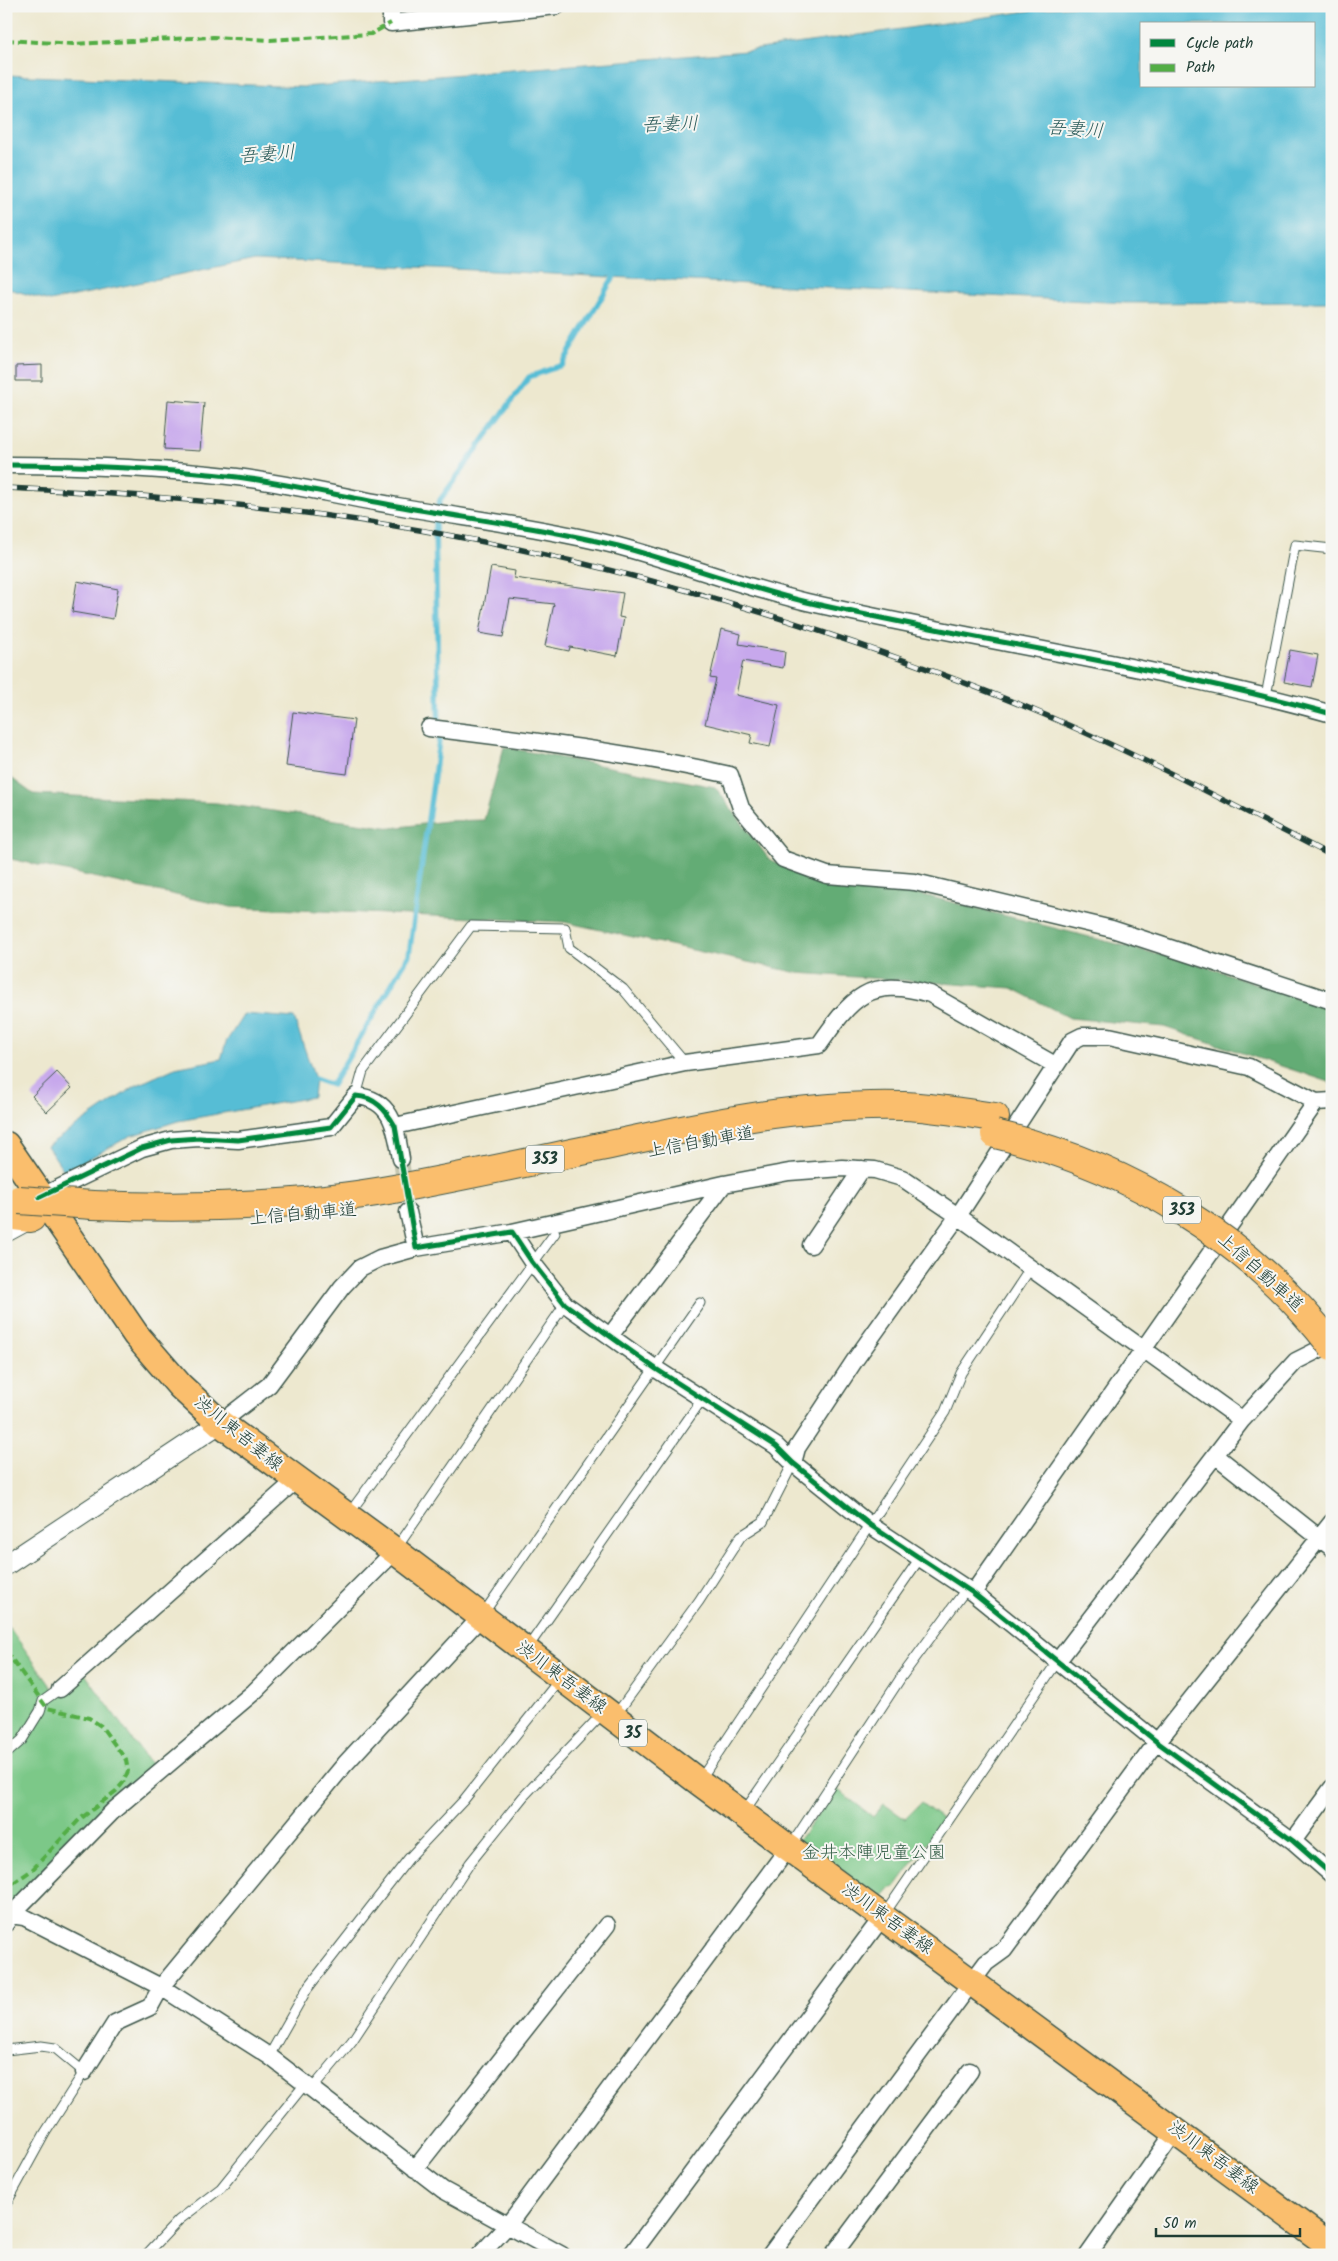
<svg xmlns="http://www.w3.org/2000/svg" width="1338" height="2261" viewBox="0 0 1338 2261" font-family="Kalam,'Klee One',sans-serif">
	<rect width="100%" height="100%" fill="#f6f6f2"/>
	<filter id="ink" filterUnits="userSpaceOnUse"><feTurbulence type="fractalNoise" baseFrequency=".02" numOctaves="2"/><feDisplacementMap in="SourceGraphic" scale="10" xChannelSelector="R" yChannelSelector="G"/><feConvolveMatrix kernelMatrix="1 2 1 2 8 2 1 2 1" color-interpolation-filters="sRGB"/></filter>
	<filter id="wash" filterUnits="userSpaceOnUse"><feTurbulence type="fractalNoise" baseFrequency=".0096" numOctaves="4" result="noise"/><feDisplacementMap in="SourceGraphic" scale="20" xChannelSelector="R" yChannelSelector="G"/><feGaussianBlur stdDeviation="1.12" result="paint"/><feColorMatrix in="noise" values="0 0 0 0 0 0 0 0 0 0 0 0 0 0 0 0 0 1.4 0 .05"/><feComposite in="paint" operator="in"/></filter>
	<g filter="url(#wash)">
		<rect width="100%" height="100%" fill="#ede8cf"/>
		<!-- green -->
		<path fill="#7bc888" stroke="#4d825e" d="M6,1623L58,1696L85,1674L152,1767L11,1904L6,1900Z
			M837,1789L873,1817L884,1804L905,1819L921,1803L944,1820L895,1887L889,1889L878,1902L797,1842Z"/>
		<!-- forest -->
		<path fill="#64ac74" stroke="#427454" d="M504,747L715,787L769,859L819,884L919,894L1205,966L1332,1010V1083L1164,1027L1070,1018L1012,988L798,973L564,922L231,907L6,858V774L33,794L217,803L392,828L446,821L484,820Z"/>
		<!-- water -->
		<path fill="#57bdd5" stroke="#3b7d84" fill-rule="evenodd" d="M1082,6H1332V302L1126,303L255,259L50,301L6,288V75L303,87L746,51L1050,8ZM1142,24H1314V86H1142Z
			M244,1014L294,1018L315,1079L313,1097L178,1121L130,1136L65,1172L47,1146L135,1086L175,1068L221,1059L226,1042Z"/>
		<g fill="none" stroke-linecap="round" stroke-linejoin="round">
			<!-- stream -->
			<path stroke="#57bdd5" stroke-width="5.5" d="M315,1079L332,1085L409,955L439,741L435,523L440,500L529,377L562,365L617,271"/>
		</g>
		<g id="blocks">
			<!-- building -->
			<path fill="#c7a8ec" d="M42,365V381H16V366Z
				M168,400L204,403L200,451L164,449Z
				M491,567L515,571L514,578L623,593L619,617L624,618L617,656L570,647L569,651L545,646L554,604L510,599L503,637L479,633Z
				M77,581L118,589L113,619L72,612Z
				M721,629L741,634L739,644L785,652L783,668L743,661L736,695L779,705L770,747L750,743L752,735L705,724L716,679L710,678Z
				M1290,650L1318,655L1312,687L1284,682Z
				M293,712L354,720L347,774L286,766Z
				M57,1072L72,1088L47,1112L32,1096Z"/>
		</g>
	</g>
	<g filter="url(#ink)">
		<use href="#blocks" fill-opacity="0" stroke="#3e574b" stroke-width="1"/>
		<g fill="none" stroke-linecap="round" stroke-linejoin="round">
			<!-- minor-tunnel -->
			<path stroke="#c4c6b0" stroke-width="16" stroke-dasharray="16 8" stroke-linecap="butt" d="M401,1159L408,1212"/>
			<!-- service casing -->
			<g stroke="#3e574b" stroke-width="11">
				<path id="service" d="M1266,696L1295,545L1332,549
					M356,1096L363,1071L471,926L565,928L569,948L623,989L685,1063
					M6,1238L30,1225
					M348,1515L555,1233
					M396,1549L565,1304
					M483,1614L700,1303
					M526,1650L703,1398
					M615,1716L699,1601L741,1536L763,1522L793,1463
					M6,1754L22,1740L40,1711L43,1701L60,1689
					M700,1780L945,1412L961,1373L1030,1269
					M743,1813L920,1558
					M790,1847L902,1676L967,1588
					M883,1916L1057,1662
					M6,2050L41,2046L55,2048L84,2072L45,2133L6,2204
					M269,2056L307,1989L409,1858L463,1801L560,1679
					M312,2089L352,2041L470,1863L523,1797L603,1713
					M146,2255L179,2220L221,2188L305,2084"/>
			</g>
			<!-- minor casing -->
			<g stroke="#3e574b" stroke-width="19">
				<path id="minor" d="M391,6V23L557,6
					M6,465C83,465 160,468 237,477C290,484 344,497 397,506C471,519 545,528 618,546C681,563 743,587 807,602C981,642 1159,666 1332,714
					M429,728C530,740 631,753 730,775L741,808L783,859L827,875L915,882L1112,929L1332,1001
					M395,1126L685,1063L819,1045C852,998 868,976 930,994L1055,1065
					M40,1197L142,1148L171,1140L199,1138L238,1140L331,1127L356,1096C393,1099 396,1130 401,1159
					M408,1212L416,1248L512,1232L532,1262L565,1304L656,1369L776,1446L793,1463L870,1525L973,1593L1157,1742L1293,1841L1332,1875
					M512,1232L724,1184L789,1172L842,1168L875,1170L902,1178L958,1216L1242,1420
					M811,1245L862,1169
					M610,1336L724,1184
					M220,1423L269,1385L342,1287L360,1268L380,1258L416,1248
					M1215,1455L1332,1548
					M793,1463L797,1448L855,1360L958,1216L1072,1041L1082,1036H1109L1249,1067L1316,1102L1332,1101
					M973,1593L1316,1102
					M1057,1662L1242,1420L1296,1361L1332,1343
					M60,1689L296,1480
					M1293,1841L1332,1788
					M11,1915L114,1810L254,1692L395,1551
					M6,1923L11,1915L24,1917L161,1987L269,2056L443,2190L562,2255
					M84,2072L115,2023L150,2007L161,1987L345,1764L480,1618
					M415,2169L607,1925
					M480,2255L508,2225L789,1847
					M631,2255L883,1916
					M770,2255L986,1963L1004,1950L1157,1742L1332,1522
					M833,2255L970,2071
					M1088,2255L1176,2130"/>
			</g>
			<!-- tertiary casing -->
			<g stroke="#3e574b" stroke-width="22">
				<path id="tertiary" d="M6,1565L220,1423"/>
			</g>
			<!-- primary casing -->
			<g stroke="#3e574b" stroke-width="29">
				<path id="primary" d="M6,1145L136,1335L180,1386L220,1423L395,1551L699,1782L1332,2247"/>
			</g>
			<!-- trunk casing -->
			<g stroke="#3e574b" stroke-width="30">
				<path id="trunk" d="M93,1205C193,1209 295,1207 394,1189C466,1176 538,1160 610,1145C706,1124 805,1103 904,1106C934,1107 965,1113 995,1117
					M6,1215L31,1218"/>
			</g>
			<!-- service -->
			<use href="#service" stroke="#fff" stroke-width="9"/>
			<!-- minor -->
			<use href="#minor" stroke="#fff" stroke-width="16"/>
			<!-- tertiary -->
			<use href="#tertiary" stroke="#fff" stroke-width="20"/>
			<!-- primary -->
			<use href="#primary" stroke="#fabe6d" stroke-width="26"/>
			<!-- trunk -->
			<use href="#trunk" stroke="#fabe6d" stroke-width="28"/>
			<!-- rail casing -->
			<g stroke="#1f3d34" stroke-width="5.5">
				<path id="rail" d="M6,488C178,495 350,513 518,549C693,586 866,642 1031,709C1134,752 1233,805 1332,856"/>
			</g>
			<!-- rail -->
			<use href="#rail" stroke="#f6f6f2" stroke-width="4" stroke-dasharray="11" stroke-linecap="butt"/>
			<!-- trunk-bridge casing -->
			<g stroke="#3e574b" stroke-width="30" stroke-linecap="butt">
				<path id="trunk-bridge" d="M995,1134C1128,1166 1248,1237 1332,1346
					M19,1200L93,1205"/>
			</g>
			<!-- trunk-bridge -->
			<use href="#trunk-bridge" stroke="#fabe6d" stroke-width="28"/>
			<!-- quiet -->
			<path stroke="#52ad45" stroke-width="4" stroke-dasharray="8 4" stroke-linecap="butt" d="M6,40L73,44L213,37L270,40L371,34L391,23
				M6,1651L47,1708L89,1718L101,1726L126,1760L128,1771L123,1783L116,1791L79,1820L32,1870L9,1886L6,1885"/>
			<!-- cycleway casing -->
			<g stroke="#f6f6f2" stroke-width="8">
				<path id="cycleway" d="M6,465C83,465 160,468 237,477C290,484 344,497 397,506C471,519 545,528 618,546C681,563 743,587 807,602C981,642 1159,666 1332,714
					M40,1197L142,1148L171,1140L199,1138L238,1140L331,1127L356,1096C375,1097 386,1110 395,1126L416,1248L512,1232L532,1262L565,1304L656,1369L776,1446L793,1463L870,1525L973,1593L1157,1742L1293,1841L1332,1875"/>
			</g>
			<!-- cycleway -->
			<use href="#cycleway" stroke="#00873e" stroke-width="5"/>
		</g>
	</g>
	<g text-anchor="middle" dominant-baseline="central" stroke-width="4" stroke-linejoin="round" paint-order="stroke">
		<!-- shield labels -->
		<g fill="#f6f6f2" stroke="#60746d" stroke-width="1">
			<rect x="526" y="1145.5" width="38" height="27" rx="4"/>
			<rect x="1163" y="1196.5" width="38" height="27" rx="4"/>
			<rect x="619" y="1719.5" width="28" height="27" rx="4"/>
		</g>
		<g font-size="16" font-weight="bold" fill="#1f3d34">
			<text x="545" y="1159">353</text>
			<text x="1182" y="1210">353</text>
			<text x="633" y="1733">35</text>
		</g>
		<!-- street labels -->
		<g font-size="18" fill="#1f3d34" stroke="#f6f6f2">
			<text transform="translate(701 1143) rotate(-10)">上信自動車道</text>
			<text transform="translate(303 1215) rotate(-5)">上信自動車道</text>
			<text transform="translate(1260 1273) rotate(42)">上信自動車道</text>
			<text transform="translate(238 1434) rotate(39)">渋川東吾妻線</text>
			<text transform="translate(561 1678) rotate(37)">渋川東吾妻線</text>
			<text transform="translate(887 1919) rotate(36)">渋川東吾妻線</text>
			<text transform="translate(1213 2158) rotate(37)">渋川東吾妻線</text>
		</g>
		<!-- park labels -->
		<g font-size="18" fill="#366049" stroke="#f6f6f2">
			<text x="874" y="1853">金井本陣児童公園</text>
		</g>
		<!-- water labels -->
		<g font-size="19" font-style="italic" fill="#2d5d5c" stroke="#f6f6f2">
			<text transform="translate(670 125) rotate(-2)">吾妻川</text>
			<text transform="translate(1075 130) rotate(4)">吾妻川</text>
			<text transform="translate(267 155) rotate(-4)">吾妻川</text>
		</g>
	</g>
	<!-- margin -->
	<rect width="1338" height="2261" fill="none" stroke="#f6f6f2" stroke-width="25"/>
	<!-- legend -->
	<rect x="1140" y="22" width="175" height="65" fill="#f6f6f2" stroke="#a0aca6"/>
	<rect x="1150" y="39" width="25" height="8" fill="#00873e" stroke="#a0aca6"/>
	<text x="1186" y="48" font-size="15" fill="#1f3d34">Cycle path</text>
	<rect x="1150" y="64" width="25" height="8" fill="#52ad45" stroke="#a0aca6"/>
	<text x="1186" y="72" font-size="15" fill="#1f3d34">Path</text>
	<!-- scale -->
	<path d="M1156 2228v8h144v-8" fill="none" stroke="#1f3d34" stroke-width="2.5"/>
	<text x="1163" y="2228" font-size="15" fill="#1f3d34" stroke="#f6f6f2" stroke-width="4" paint-order="stroke">50 m</text>
</svg>
